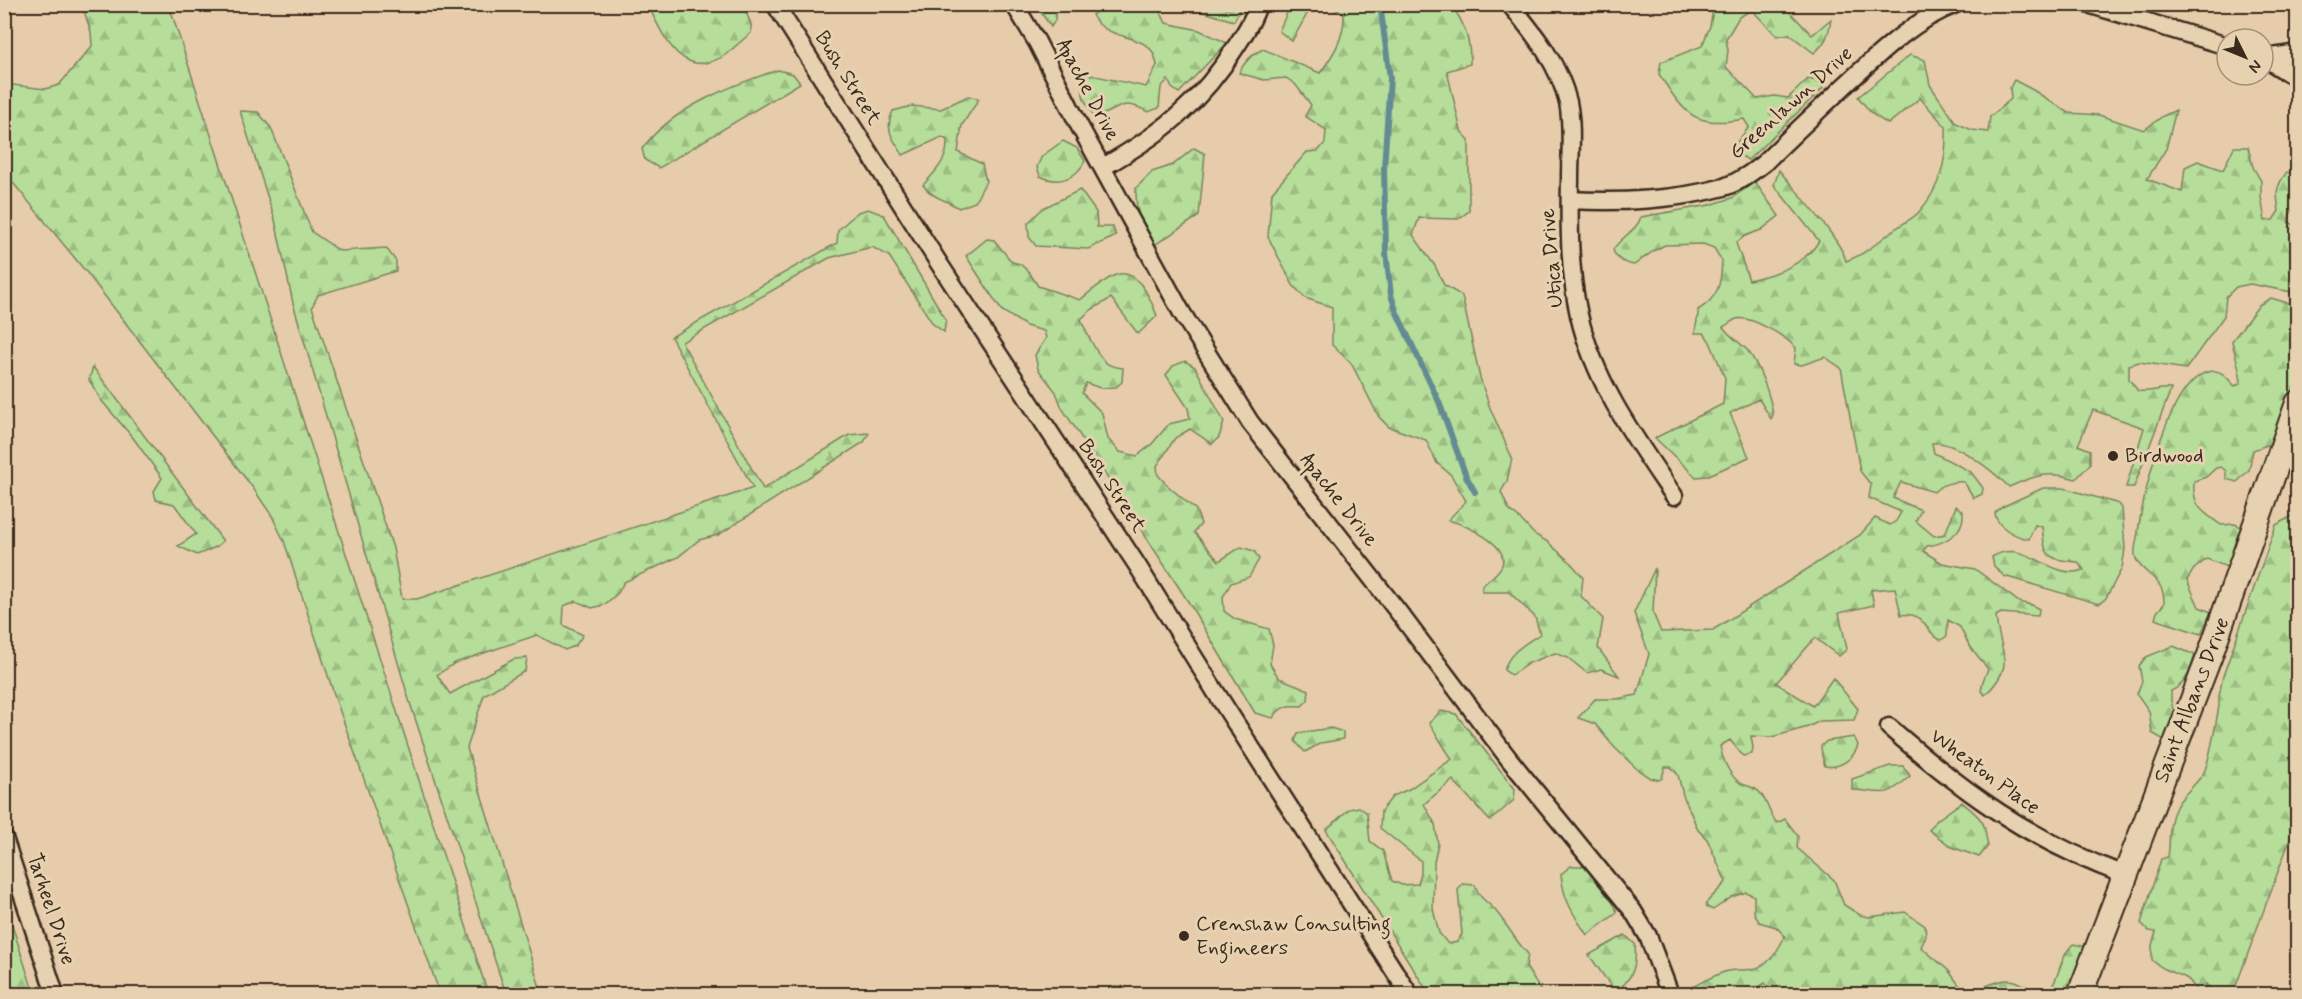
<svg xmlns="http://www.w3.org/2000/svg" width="2302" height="999" viewBox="0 0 2302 999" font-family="Mynerve,sans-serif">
	<defs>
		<pattern id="forest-firs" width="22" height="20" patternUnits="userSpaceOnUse" patternTransform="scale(1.5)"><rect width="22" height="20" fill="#b6dd99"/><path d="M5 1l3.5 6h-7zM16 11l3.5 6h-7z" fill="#9dbe83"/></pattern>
	</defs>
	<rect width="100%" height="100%" fill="#e6ccab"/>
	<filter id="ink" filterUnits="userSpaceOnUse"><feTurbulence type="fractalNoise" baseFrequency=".0167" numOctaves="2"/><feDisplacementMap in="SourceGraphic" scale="12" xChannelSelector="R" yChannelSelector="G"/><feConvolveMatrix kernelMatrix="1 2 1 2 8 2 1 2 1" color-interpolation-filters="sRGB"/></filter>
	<g filter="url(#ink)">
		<!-- forest -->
		<path fill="url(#forest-firs)" stroke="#78845c" stroke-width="1.5" d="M1106,4L1157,5L1166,23L1199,30L1227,43L1179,93L1172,88L1168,80L1161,87L1159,108L1148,112C1118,95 1119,114 1094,116C1083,99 1079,94 1087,74L1146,87L1157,65C1156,61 1155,55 1152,51C1138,33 1105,40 1092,15Z
			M82,5H169L488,994H440L336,700L284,541L272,516L253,488L87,273L5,173V84L45,89L59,85L92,46L91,32Z
			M648,5H743L751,24V33C742,40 734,48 725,55C683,83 663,36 648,5Z
			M1036,5H1056L1055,20L1051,27Z
			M1202,5V4L1242,5L1234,21L1200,11Z
			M1289,5H1312L1292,41L1279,31L1290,6Z
			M1325,5H1451C1465,23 1471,41 1470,64L1447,71L1461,131L1469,140V211L1458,219L1419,218L1413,235L1435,266L1444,285L1462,296L1480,378L1490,408L1512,458L1507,481L1501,492L1509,510L1520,519L1534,534L1548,542L1570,562L1583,577L1581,596L1603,619L1598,648L1619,676L1601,669L1587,673L1568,658L1555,653L1529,663L1511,675L1504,670C1509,652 1525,644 1540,634L1535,617L1509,592H1482V586C1488,580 1499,573 1502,565C1510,544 1463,524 1448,520L1466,501L1451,475L1437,463L1426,440L1389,427L1379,417L1351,363L1332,345V307L1305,298L1293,285L1268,237L1272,192L1307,152L1318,151L1325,143L1326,130L1305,116L1311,105L1295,84L1286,78L1264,80L1239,73C1244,62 1252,54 1263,49L1320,73C1334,54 1345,37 1344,13Z
			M1714,5H1783L1812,35L1831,19C1829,34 1826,43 1814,53L1789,34L1777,36L1752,10L1739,17L1726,39L1728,50L1726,67L1757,99L1774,96L1788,98L1808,79L1820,82L1823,88L1748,160L1738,154L1737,142L1749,127L1744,119C1693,128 1685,114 1659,74L1661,62L1702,46L1710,26Z
			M2122,5H2160L2139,13Z
			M1910,55L1925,60L1930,85L1956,123L1972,130L1988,132L1990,117L2011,99L2010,88L2014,80L2033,90L2069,113L2099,115L2144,130L2163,116L2176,110L2166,149L2147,179L2182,192L2185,167L2198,161L2223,170L2234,147H2248L2253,167L2261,181V197L2265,221L2273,220L2279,211C2276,193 2275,187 2287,172L2297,175V204L2290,214L2288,222L2297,226V293L2250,284L2236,287L2226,297L2224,316L2186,369L2139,362L2129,365V379L2138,391C2152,393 2159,387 2171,389L2134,487H2126L2144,428L2093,410L2078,445L2090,450V464L2076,479C2048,470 2034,476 2009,487C1993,471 1955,440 1932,443L1934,453L1971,472L1983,488L1982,494L1974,498L1964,482C1954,481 1941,484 1934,492L1901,482L1893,498L1921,510L1916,521L1934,536L1945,534L1956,506L1963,512C1965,532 1945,544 1927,546L1923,551L1942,563L1975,569L2019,602L2032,605L2039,609L2038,616L2001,613L1996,616C1999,654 2018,663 1985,695L1981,691L1983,681L1988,669L1969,645L1960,627L1948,620L1947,636L1941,640C1926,635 1926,611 1901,615L1895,588L1871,590L1874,605L1839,613L1847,649L1839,656L1815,638L1776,683L1813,706L1833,678L1858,709L1854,720L1820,721L1808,727L1772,737L1751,736L1753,748L1752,754L1743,756L1730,740L1720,746C1722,758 1729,775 1740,783C1747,787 1756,786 1761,794C1768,803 1769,814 1777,823L1785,819L1798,836L1797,848L1834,880L1844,905L1860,915L1869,917L1905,912L1925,926L1926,936L1921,947L1949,971L1959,985L1968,992C1985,989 2001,975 2018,982C2027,986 2034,992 2044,994H1774L1765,983L1747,994H1684V991C1697,985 1710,977 1724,972C1734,969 1743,971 1752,969C1770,966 1778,950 1785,936L1776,927L1759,922L1754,912V896L1746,892L1732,897L1713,910L1707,907L1706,903L1726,882L1707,839L1698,830L1683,795L1678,775L1671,767H1665L1662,778L1659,780L1651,778L1636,768L1614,747L1595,724L1578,718L1595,699H1617L1637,695L1649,654L1634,613L1655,568L1653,613L1661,632L1713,630L1860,535L1875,518L1890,525L1896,521L1901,512L1869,498L1871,485L1860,471L1841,368L1825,357L1802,365L1794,364L1796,348C1787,337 1750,315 1736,319C1732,321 1727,325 1723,327C1730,337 1740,342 1748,351C1759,365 1771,397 1773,415L1771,419L1759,399L1730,413L1749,457L1707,476L1696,477L1655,438L1723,404L1725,378L1710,342L1704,333H1695C1695,325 1699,318 1698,310C1719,297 1721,284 1722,261L1714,248L1703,244L1665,245L1655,250L1634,265C1625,264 1616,259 1613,250C1620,237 1636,232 1641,217L1710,205L1732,198L1755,182L1779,216L1761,230L1745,236L1736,243L1749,280C1776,274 1803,266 1819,241L1774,185L1779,170C1795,190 1841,239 1846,261C1864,255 1877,243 1892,231C1900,225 1911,220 1918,213C1941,188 1947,159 1946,127L1920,98L1888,124L1872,114L1858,97Z
			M778,70L793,74L800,83L659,168L645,160L642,149C671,108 732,85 778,70Z
			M968,96L979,99L962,125L958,152L982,164L986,181L975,202L959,208C946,200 931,197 923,185C936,171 948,160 947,140L942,137L903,155C893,139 884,130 893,111L912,106L941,109Z
			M240,111L258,112L271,128L312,232L340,251L386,248L396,261V271L318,295L312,307L393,548L402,599H417L753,488L671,337L837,243L838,230L858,212L868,209L884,215L946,320L944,332L933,324L889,256L872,247L829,258L682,342L763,489L849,435L869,433L864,442L718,535L699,540L678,557L624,582L618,593L604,605L592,608L576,601L564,606L563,625L583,635L575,646L565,650L537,635L455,663L437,675L450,694L514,659L527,658L525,671L484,695L467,748L542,994H506L409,700L293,303L275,220Z
			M1063,141L1077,148L1085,161C1076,179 1058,185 1040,176L1037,167L1042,156Z
			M1194,148L1205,154L1199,216L1150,248C1141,228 1135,210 1136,188L1152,172L1173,165Z
			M1080,190L1096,212L1097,227H1113L1116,236L1088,249L1036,246L1029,237L1028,223L1043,208Z
			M987,239L994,240L1012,262L1020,264L1029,272L1038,286L1080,300C1089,293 1108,276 1119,274C1139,270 1152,302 1157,316L1138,334L1111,298L1091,310L1081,319C1085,330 1096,353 1105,362C1110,367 1117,367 1123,368L1122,382L1116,387L1100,388L1086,383L1082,393L1102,413L1108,439L1120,452L1137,456L1151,445L1169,424L1190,419L1188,408L1166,375L1173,366L1185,361L1195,367L1224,422L1219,437L1212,444L1190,429L1175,438L1157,466L1158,475L1168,486L1196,510L1201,524L1194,532L1219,561L1241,547L1254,551L1259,559L1249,577L1231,583L1223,597L1224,611L1235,619L1269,629L1273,645L1270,664L1279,678L1309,690L1308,700L1302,706C1288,705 1281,706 1273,718L1255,713L1189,603L1062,408L1056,392L1038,369L1035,355L1046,338L1044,331L1026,326L1001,310L966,256Z
			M2271,298L2297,306V377L2279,432L2270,444L2253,450L2249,470L2237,482L2226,479V471L2221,467L2216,468L2206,477L2194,481C2192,507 2202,511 2221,525L2235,524L2242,528L2227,567L2207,559L2194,569L2187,580L2199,607L2211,612L2201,634L2155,619L2157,612L2164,604C2164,600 2164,595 2162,590C2158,576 2137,570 2135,555C2134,548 2137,539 2138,532C2143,496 2169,374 2213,371C2223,370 2228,380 2235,386L2241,383C2240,368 2235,356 2232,341L2259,305Z
			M93,367L223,541L216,547L197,555L178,546L196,534L174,504L156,500L154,491L162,478L134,439L101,400L89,380Z
			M2043,488H2064L2119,504L2122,508L2125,549L2122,568L2106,598L2099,604L2004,576L1994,566L1992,557C2026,536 2050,582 2084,570L2078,562C2046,559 2045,557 2042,527L2035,525L2029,539C2016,537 1996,527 1995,513L2002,507Z
			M2297,503V820L2233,994H2215L2206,984L2203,994C2194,991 2193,982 2186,978C2172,971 2165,972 2152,960V945L2156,932L2149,931L2141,923L2161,859L2168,857C2171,840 2167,824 2176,807C2182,794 2202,780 2205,770C2212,750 2215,727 2219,706V696L2223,676L2276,525L2292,516Z
			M2173,646L2195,655C2190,670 2187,684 2171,691V700L2174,714L2164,740L2152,733L2149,711L2137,694L2142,681L2139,666L2146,657Z
			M1441,711L1456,714L1515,789L1514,800L1490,821L1453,780L1424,804L1435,824L1438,844L1434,862L1433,909L1439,933L1448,944L1457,942L1462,934L1458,890L1462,884L1475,885C1481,900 1482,897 1492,907C1506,921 1514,940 1528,954L1526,967L1543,994H1429L1326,830L1349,809L1359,807L1367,813L1370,841L1383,851L1392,881L1402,885L1418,884L1421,874V861L1380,828L1381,811L1393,796L1409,789L1452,759L1429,723Z
			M1331,728L1343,732V739L1321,743L1305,752L1295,741L1298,733Z
			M1854,737L1858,745C1854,759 1839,769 1825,766L1822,756L1821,746L1827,741Z
			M1890,766H1903L1910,776C1883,801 1884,791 1852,790V779Z
			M1962,802C1969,809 1981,816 1984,826C1986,832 1986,839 1988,846L1979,857L1952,847L1929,830L1937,820Z
			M1571,866H1588L1615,906L1617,913L1587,935C1573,914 1563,899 1561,874Z
			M4,903H5L34,994H5Z
			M1625,935L1635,944C1637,966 1633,979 1615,992L1589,955Z
			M2073,944L2087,947L2067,994H2046C2060,981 2058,959 2073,944Z"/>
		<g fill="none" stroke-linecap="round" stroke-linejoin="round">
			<!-- stream -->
			<path stroke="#648b92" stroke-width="6" d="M1380,4L1390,78L1384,168L1386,253L1391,295L1397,313L1439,402L1466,476L1475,492"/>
			<!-- street casing -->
			<g stroke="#3b2a1e" stroke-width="21">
				<path id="street" d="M775,4L940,265L1137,565L1215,691L1409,994
					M1014,4L1037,42L1080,127L1182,313L1250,422L1403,618L1509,759L1633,911L1648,936L1670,994
					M1515,4L1513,8C1536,36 1559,65 1568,102C1573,127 1570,154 1570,179C1569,224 1569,271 1579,315C1594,382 1636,440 1674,496
					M2088,4L2227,46
					M2263,57L2298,79
					M2266,58L2298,53
					M1103,167C1160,135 1202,102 1237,45C1245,33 1254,19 1258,4
					M1570,200C1618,203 1677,200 1724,187C1739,182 1751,173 1764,163C1789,138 1815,114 1841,89C1876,57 1911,21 1956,4
					M1889,727C1965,793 2029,840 2125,875
					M4,838L55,994"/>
			</g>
			<!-- secondary casing -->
			<g stroke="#3b2a1e" stroke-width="28">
				<path id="secondary" d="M2080,994L2210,655L2298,403"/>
			</g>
			<!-- street -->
			<use href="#street" stroke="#e6d2b0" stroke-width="16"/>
			<!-- secondary -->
			<use href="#secondary" stroke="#e6d2b0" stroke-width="24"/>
		</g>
	</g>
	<!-- markers -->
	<g fill="#3b2a1e" stroke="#e6d2b0" stroke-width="2">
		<circle cx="2113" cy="456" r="6"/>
		<circle cx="1184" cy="936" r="6"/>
	</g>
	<g text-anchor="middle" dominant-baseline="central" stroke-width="6" stroke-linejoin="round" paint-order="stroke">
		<!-- street labels -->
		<g font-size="21" fill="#3b2a1e" stroke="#e6d2b0">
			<text transform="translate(848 78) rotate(58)">Bush Street</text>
			<text transform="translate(1088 90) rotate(62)">Apache Drive</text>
			<text transform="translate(1791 103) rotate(-42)">Greenlawn Drive</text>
			<text transform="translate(1552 258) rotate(-95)">Utica Drive</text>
			<text transform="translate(1112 486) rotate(57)">Bush Street</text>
			<text transform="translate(1339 500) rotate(52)">Apache Drive</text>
			<text transform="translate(2192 700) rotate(-69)">Saint Albans Drive</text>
			<text transform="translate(1985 772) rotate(36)">Wheaton Place</text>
			<text transform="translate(51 909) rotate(72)">Tarheel Drive</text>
		</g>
		<!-- poi labels -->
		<g font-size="21" fill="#3b2a1e" stroke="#e6d2b0" text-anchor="start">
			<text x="2125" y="456">Birdwood</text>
			<text x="1196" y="924">Crenshaw Consulting<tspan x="1196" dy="24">Engineers</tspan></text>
		</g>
	</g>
	<!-- margin -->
	<rect width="2302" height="999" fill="none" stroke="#e6d2b0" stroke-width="24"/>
	<rect x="12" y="12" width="2278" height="975" fill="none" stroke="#3b2a1e" stroke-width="2" filter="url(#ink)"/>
	<!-- north arrow -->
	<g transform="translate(2245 57) rotate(133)"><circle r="28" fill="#e6d2b0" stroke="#a28f76" stroke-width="1.5"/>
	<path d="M0-4.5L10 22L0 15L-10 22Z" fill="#3b2a1e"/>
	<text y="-9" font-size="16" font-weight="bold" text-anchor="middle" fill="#3b2a1e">N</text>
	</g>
</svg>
